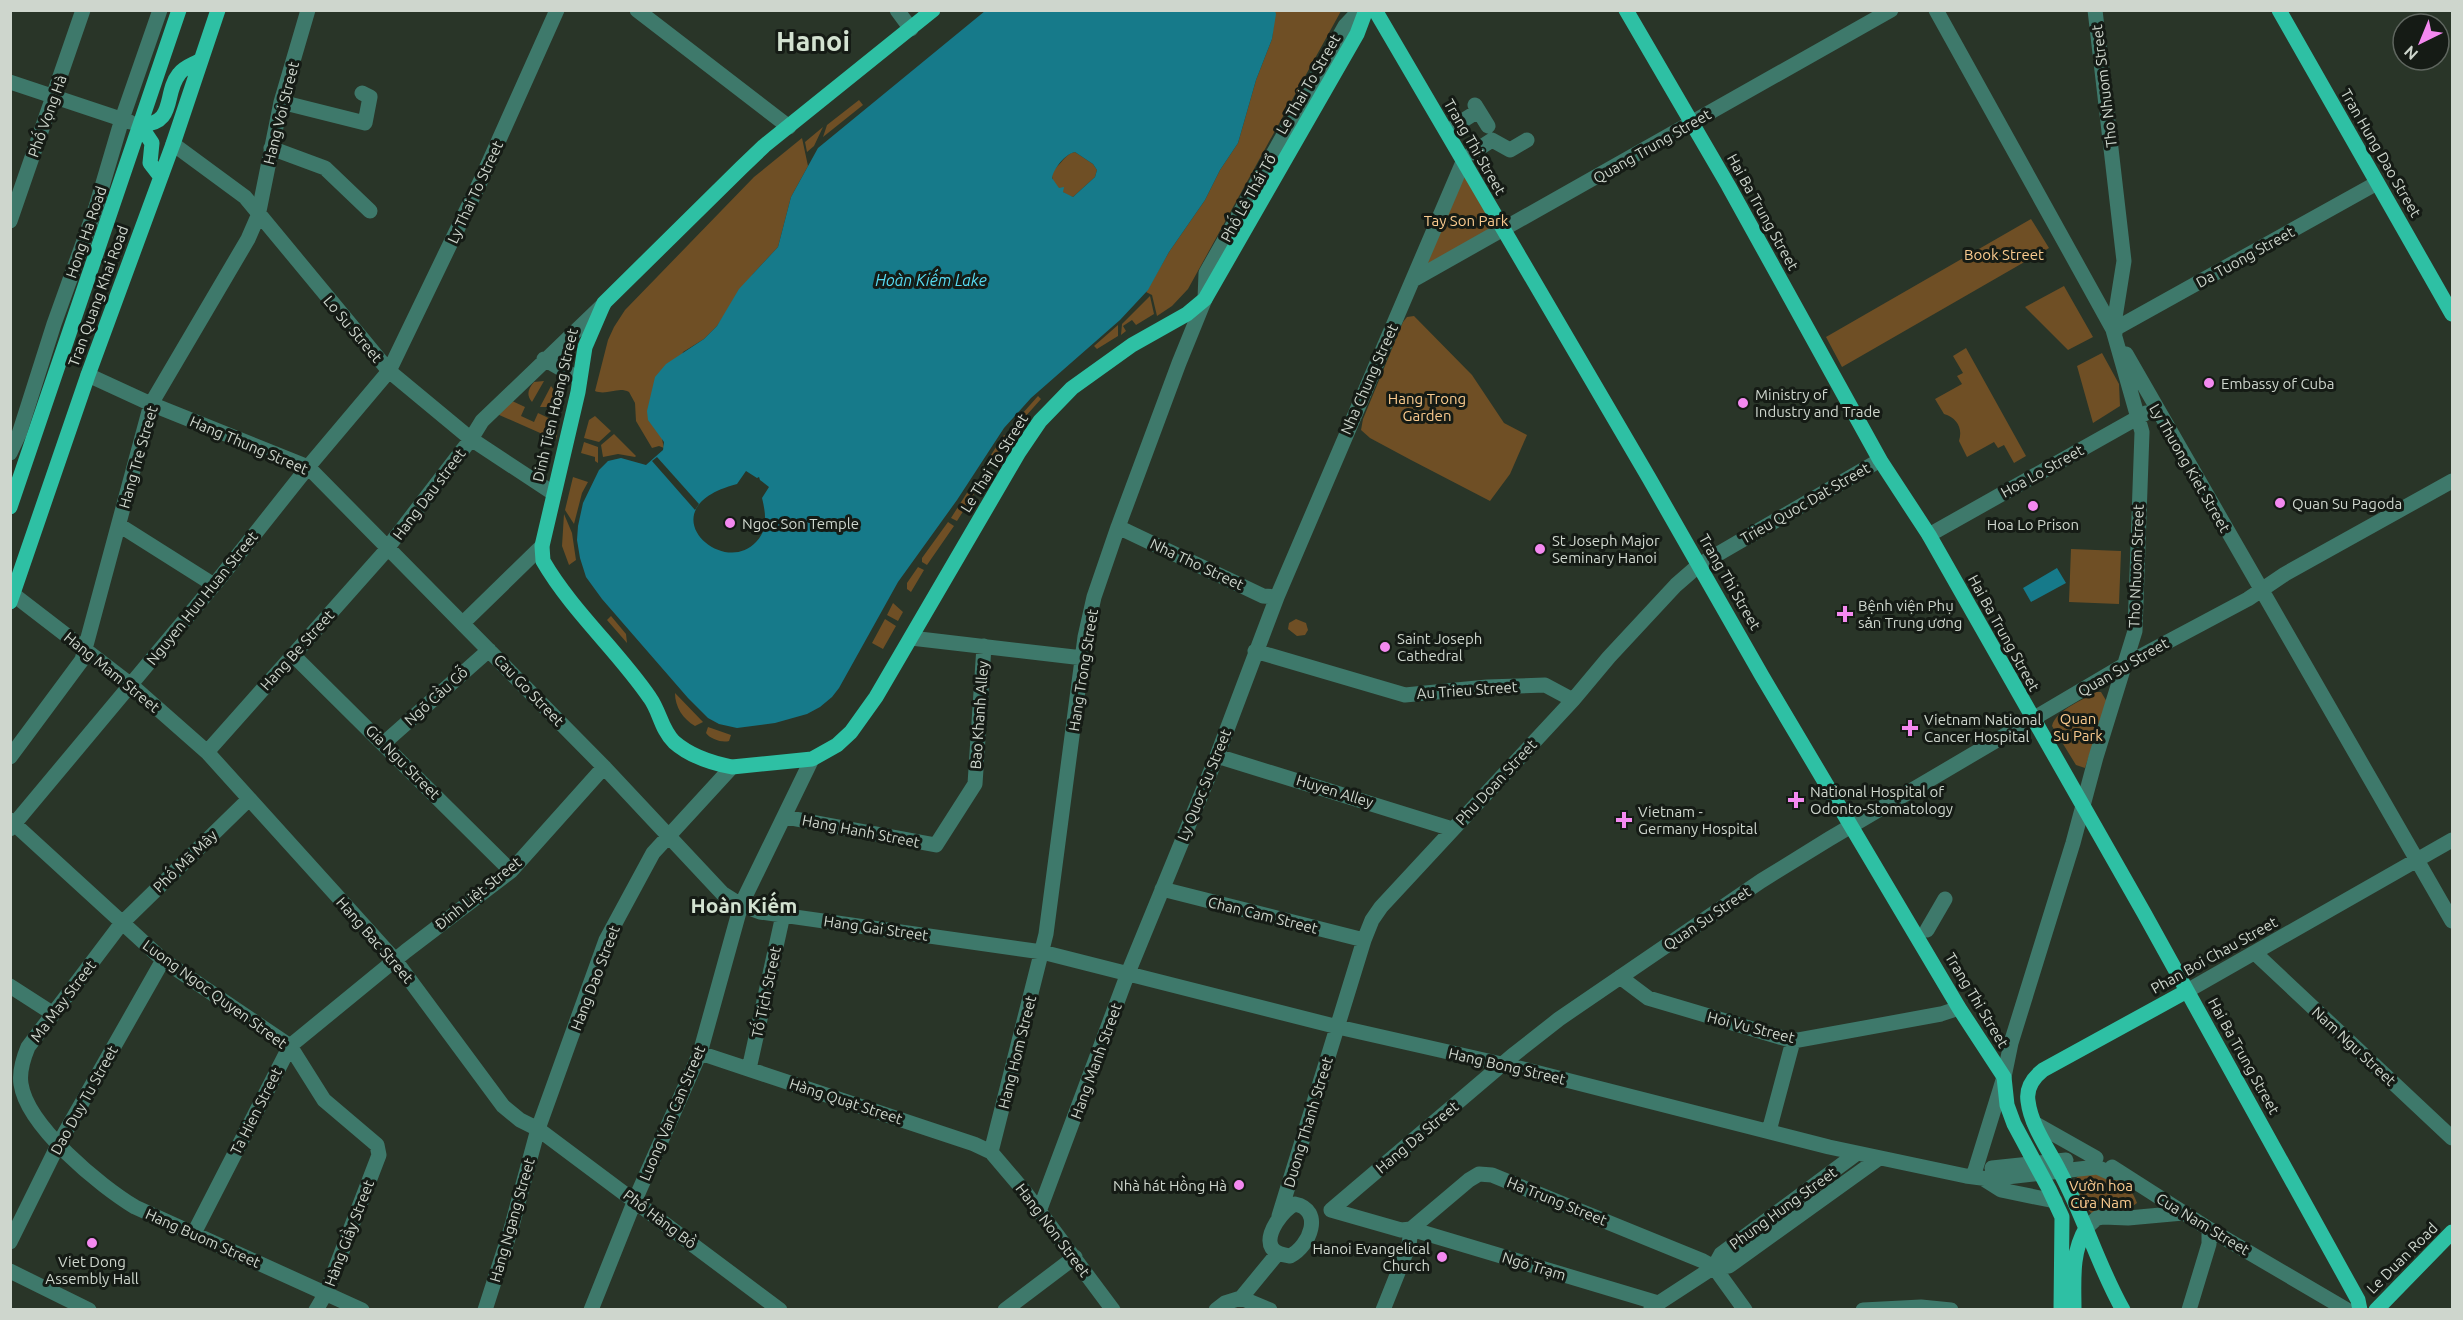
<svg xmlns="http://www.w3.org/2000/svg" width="2463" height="1320" viewBox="0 0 2463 1320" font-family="Ubuntu,sans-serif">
	<rect width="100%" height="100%" fill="#293528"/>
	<!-- green -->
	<path fill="#6f4f25" d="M1275,11H1341L1188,289L1172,306L1157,316L1152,295L1146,292L1169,252L1205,200L1220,170L1238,143L1256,80L1272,39Z
		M859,100L863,105L823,137L827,125Z
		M823,127L814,146L807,152L805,142Z
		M802,138L808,166L791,197L778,247L753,274L717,326L704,339L683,352L662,439L664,448L659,446L652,448L636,421L635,403L629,392C618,386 607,396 595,391L608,340L614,327L625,310L754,177Z
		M1075,152L1093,164L1097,170L1095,177L1073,197C1064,195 1048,182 1053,172C1055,168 1060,164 1063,160C1067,156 1069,153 1075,152Z
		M1464,172L1495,229L1421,271Z
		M2031,219L2049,248L1842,367L1826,337Z
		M2064,286L2093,337L2068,350L2025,307Z
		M1150,296L1154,314L1136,325L1132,320L1123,326L1126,331L1121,335L1122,324Z
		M1414,316L1472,375L1504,423L1527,435L1510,474L1490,501L1411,460L1370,438L1361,430L1363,419L1403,322L1407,317Z
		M1118,325V336L1097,349L1094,346Z
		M1966,348L2026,456L2014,463L2004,445L1998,448L1994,442L1967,457L1959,441C1963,428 1957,418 1944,414L1935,399L1962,384L1957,376L1963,373L1953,356Z
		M2102,353L2119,384L2120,406L2093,423L2077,366Z
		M544,381L532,402C526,395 528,389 534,382Z
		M551,386C557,393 556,402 548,407H540Z
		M1038,396L1041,399L1017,426L1013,424Z
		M510,400L525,407L521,416L534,422L538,413L559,423L556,440L497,414Z
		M595,416L611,431L599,442L584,438L589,420Z
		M614,434L636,456L635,457L618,454L603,457L601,445Z
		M1004,435L1009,438L990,467L985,464Z
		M584,442L598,447V463L595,461V457L581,453Z
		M573,477L588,482L582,493L574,524L565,510Z
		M970,488L976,491L957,521L951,518Z
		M564,514L572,533L576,560L569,565L562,546Z
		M948,522L954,526L927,565L922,562V558Z
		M2071,549L2121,551L2119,604L2069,602Z
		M918,567L924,570L911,592L907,589V583Z
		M893,603L903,612L898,621L887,615Z
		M611,616L626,634L627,643L607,620Z
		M885,619L896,626L883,649L872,643Z
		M1296,619L1306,623L1308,630L1305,635L1297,636L1288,629L1289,623Z
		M2096,692H2101L2107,702L2085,768L2076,765L2052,726C2056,710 2083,700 2096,692Z
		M675,693L703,722L695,726C683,719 675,707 675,693Z
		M708,727L731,735L729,741C722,743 710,739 706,733Z
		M2097,1172C2117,1179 2130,1182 2137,1203L2125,1212L2091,1213L2079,1200L2071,1184L2079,1175Z"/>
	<!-- water -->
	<path fill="#167a8a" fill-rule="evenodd" d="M985,11H1275L1276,14L1272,39L1256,80L1238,143L1220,170L1205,200L1169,252L1148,290L1120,320L1031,398L1004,428L957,500L898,582L839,688L832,697L820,707L807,714L775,723L737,728L719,724L708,718L688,698L602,599L586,577L580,558L577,540L578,526L583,503L599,470L608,461L621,458L646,465L663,450L664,442L648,420L647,411L655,377L666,364L704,339L717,326L739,289L778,247L791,197L818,148ZM1075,152L1093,164L1097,170L1095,177L1073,197L1063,192L1064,187L1059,188L1052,178C1054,168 1065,154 1075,152ZM746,471L757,478L759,477L760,480L769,487L762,498C766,514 768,530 756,542C722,579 645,508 737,484Z
		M2057,568L2066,583L2031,602L2023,588Z"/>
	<!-- pier -->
	<path fill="#293528" d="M657,457L699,504L695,510L652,461Z"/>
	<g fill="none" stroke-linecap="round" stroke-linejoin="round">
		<!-- minor -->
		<path stroke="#3e796b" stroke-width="15" d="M637,10L789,127
			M897,10L911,29
			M1936,10L2115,333
			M10,82L130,122
			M281,102L365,123L370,97L362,93
			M1475,105L1488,126
			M1456,125L1478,111
			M173,144L245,197L389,371L471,439L553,493
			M271,148L325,168L370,211
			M1472,153L1492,140L1510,150L1527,140
			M10,221L83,10
			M1413,280L1891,10
			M2113,330L2377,183
			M2126,354L2452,921
			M544,359L579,379
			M88,375L151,404L308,467L604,767L722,893L741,905L760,912L1042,952L1338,1027L1519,1068L1829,1147L1966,1176L1989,1179L2097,1167L2108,1172L2120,1173
			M10,453L19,434L54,324L96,207L122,119L160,10
			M119,525L214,585
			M1118,527L1263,596L1277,597
			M1929,535L2146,413
			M14,595L131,685L207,752L395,960L503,1106L520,1120L538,1129L780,1310
			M463,623L542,546
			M911,638L1083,658
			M1255,651L1405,695L1487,687L1545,685L1573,700
			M293,655L511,871
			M384,743L489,650
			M207,752L382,555L471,439L482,421L604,304
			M1217,756L1452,829
			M10,757L82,660L151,404L248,239L258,216L281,102L308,10
			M249,799L121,924L28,1047C23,1059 19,1071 21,1084C27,1126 100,1186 135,1207L362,1310
			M785,817L936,845L975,784L984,646
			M10,820L163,960L290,1046L324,1100L377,1145L379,1155L326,1293L316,1310
			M10,829L219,579L308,467L389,371L481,180L557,10
			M1162,889L1364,940
			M1927,930L1945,899
			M2256,954L2452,1138
			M1620,977L1648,998L1793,1041L1941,1014L1959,1008
			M10,986L52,1013
			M2187,991L2452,840
			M700,1053L974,1144L991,1152L1025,1192L1113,1310
			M749,1069L783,915
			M2034,1123L2096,1158
			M1769,1131L1793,1041
			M991,1152L1046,934L1085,637L1094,597L1118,527L1179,363L1205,299L1206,273L1345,26L1360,10
			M2112,1167L2209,1229L2347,1310
			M1992,1168L2066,1160
			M1973,1177L2004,1077L2011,1043L2073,843L2096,757L2135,631L2142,432L2113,330L2124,261L2095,10
			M1982,1178L2001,1190L2055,1201
			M1295,1204C1324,1210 1310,1246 1290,1256C1284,1255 1276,1254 1272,1248C1264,1235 1283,1209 1295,1204Z
			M1040,1209L1128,973L1217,756L1277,597L1463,162
			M1331,1210L1512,1056L1559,1019L1761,881L1829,839L2126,664L2248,599L2285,574L2452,481
			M1331,1210L1401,1230L1411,1229L1658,1303
			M1279,1216L1364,940L1372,920L1381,907L1573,700L1609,657L1676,585L1699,565L1880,460
			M2086,1228L2097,1218L2103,1217L2128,1218L2183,1213
			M1411,1229L1469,1180L1479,1174L1492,1175L1703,1261L1714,1267L1745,1310
			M194,1233L290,1046L406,951L511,871L604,767
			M10,1242L58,1145L163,960
			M1714,1267L1729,1266L1878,1159
			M10,1271L89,1310
			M1241,1298L1278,1253
			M1241,1298L1270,1310
			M1651,1308L1714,1267L1721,1254L1856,1154
			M485,1310L511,1229L538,1129L606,940L653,853L732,767
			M591,1310L635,1200L700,1053L741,905L812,759
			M1005,1310L1075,1257
			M1216,1310L1225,1303L1241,1298
			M1383,1310L1409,1245L1411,1229
			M1863,1310L1921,1307L1951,1310
			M2189,1310L2209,1244V1229"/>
		<!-- major -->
		<path stroke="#2ec0a4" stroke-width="15" d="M933,10L764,146L741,168L604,303L585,347L578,392L542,546L543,561C572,611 618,651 650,698C660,712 661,729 674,742C690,756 711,763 732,767L812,759L837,745L851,732L876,697L1019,452L1040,421L1072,388L1132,345L1187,314L1205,299L1357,34L1366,10
			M1375,10L1649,478L1762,676L1959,1008L2004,1077L2007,1105L2014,1124L2049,1189L2062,1217L2061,1310
			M1626,10L1728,185L1880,460L1929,535L2144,913L2358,1300L2360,1310
			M2279,10L2452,314
			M140,125C177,124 163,94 179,74C184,67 192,65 199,61
			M140,125L152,143L150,163L160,176
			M10,507L179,10
			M10,602L88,375L173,144L218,10
			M2074,1310C2074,1281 2071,1253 2086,1228
			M2123,1310C2098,1266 2084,1216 2060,1172C2049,1150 2031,1126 2028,1101C2026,1088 2033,1078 2043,1070L2187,991
			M2376,1310L2452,1232"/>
	</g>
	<!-- markers -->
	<g fill="#f489f0" stroke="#151b15" stroke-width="2">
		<circle cx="2209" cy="383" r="6"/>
		<circle cx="1743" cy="403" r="6"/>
		<circle cx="2280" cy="503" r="6"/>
		<circle cx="2033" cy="506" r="6"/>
		<circle cx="730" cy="523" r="6"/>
		<circle cx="1540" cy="549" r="6"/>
		<path d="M1842 605h6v6h6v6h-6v6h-6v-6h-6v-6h6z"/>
		<circle cx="1385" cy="647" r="6"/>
		<path d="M1907 719h6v6h6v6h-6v6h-6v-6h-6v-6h6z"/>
		<path d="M1793 791h6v6h6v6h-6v6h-6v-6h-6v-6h6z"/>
		<path d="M1621 811h6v6h6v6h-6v6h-6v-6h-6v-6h6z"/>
		<circle cx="1239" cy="1185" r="6"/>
		<circle cx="92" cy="1243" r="6"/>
		<circle cx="1442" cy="1257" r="6"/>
	</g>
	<g text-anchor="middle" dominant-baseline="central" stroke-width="6" stroke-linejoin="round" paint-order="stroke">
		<!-- street labels -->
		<g font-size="15" fill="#ced6cd" stroke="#151b15">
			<text transform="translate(1308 84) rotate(-60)">Le Thai To Street</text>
			<text transform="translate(2104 86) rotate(-97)">Tho Nhuom Street</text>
			<text transform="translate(281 113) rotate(-76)">Hang Voi Street</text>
			<text transform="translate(47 116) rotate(-70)">Phố Vọng Hà</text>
			<text transform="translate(1652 146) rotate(-30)">Quang Trung Street</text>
			<text transform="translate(1475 147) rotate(60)">Trang Thi Street</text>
			<text transform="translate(2381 153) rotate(60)">Tran Hung Dao Street</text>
			<text transform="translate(475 192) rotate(-65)">Ly Thai To Street</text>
			<text transform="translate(1248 198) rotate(-61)">Phố Lê Thái Tổ</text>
			<text transform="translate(1763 212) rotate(61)">Hai Ba Trung Street</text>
			<text transform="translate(86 232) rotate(-71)">Hong Ha Road</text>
			<text transform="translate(2245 257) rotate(-29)">Da Tuong Street</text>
			<text transform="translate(98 296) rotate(-70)">Tran Quang Khai Road</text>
			<text transform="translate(353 329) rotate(50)">Lo Su Street</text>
			<text transform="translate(1369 379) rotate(-66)">Nha Chung Street</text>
			<text transform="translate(555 405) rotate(-77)">Dinh Tien Hoang Street</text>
			<text transform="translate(249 445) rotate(23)">Hang Thung Street</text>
			<text transform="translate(138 457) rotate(-74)">Hang Tre Street</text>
			<text transform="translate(994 463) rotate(-58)">Le Thai To Street</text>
			<text transform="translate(2190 468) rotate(60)">Ly Thuong Kiet Street</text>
			<text transform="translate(2042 471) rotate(-29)">Hoa Lo Street</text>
			<text transform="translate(429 494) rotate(-53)">Hang Dau street</text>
			<text transform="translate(1805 503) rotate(-30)">Trieu Quoc Dat Street</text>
			<text transform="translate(1197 564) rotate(25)">Nha Tho Street</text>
			<text transform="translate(2136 566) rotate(-88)">Tho Nhuom Street</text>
			<text transform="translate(1730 582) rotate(60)">Trang Thi Street</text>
			<text transform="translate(202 598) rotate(-51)">Nguyen Huu Huan Street</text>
			<text transform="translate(2004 633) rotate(61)">Hai Ba Trung Street</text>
			<text transform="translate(297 650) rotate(-48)">Hang Be Street</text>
			<text transform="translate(2123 667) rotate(-30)">Quan Su Street</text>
			<text transform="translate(1083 670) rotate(-81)">Hang Trong Street</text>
			<text transform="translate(112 672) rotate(39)">Hang Mam Street</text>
			<text transform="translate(529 690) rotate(46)">Cau Go Street</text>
			<text transform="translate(1467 690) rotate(-4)">Au Trieu Street</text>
			<text transform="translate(436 696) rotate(-42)">Ngõ Cầu Gỗ</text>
			<text transform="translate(979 715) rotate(-86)">Bao Khanh Alley</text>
			<text transform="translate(403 762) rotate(45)">Gia Ngu Street</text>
			<text transform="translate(1496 782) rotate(-47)">Phu Doan Street</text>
			<text transform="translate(1204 785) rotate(-68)">Ly Quoc Su Street</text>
			<text transform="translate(1335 791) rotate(17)">Huyen Alley</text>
			<text transform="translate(861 831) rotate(11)">Hang Hanh Street</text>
			<text transform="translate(185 861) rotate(-44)">Phố Mã Mây</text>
			<text transform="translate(478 893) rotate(-39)">Đinh Liệt Street</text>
			<text transform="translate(1263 915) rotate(14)">Chan Cam Street</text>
			<text transform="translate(1707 918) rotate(-34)">Quan Su Street</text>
			<text transform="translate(876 928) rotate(8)">Hang Gai Street</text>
			<text transform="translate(375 940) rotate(49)">Hang Bac Street</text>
			<text transform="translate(2214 955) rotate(-29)">Phan Boi Chau Street</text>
			<text transform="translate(595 978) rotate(-69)">Hang Dao Street</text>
			<text transform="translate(766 992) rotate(-78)">Tố Tịch Street</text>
			<text transform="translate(215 994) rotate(36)">Luong Ngoc Quyen Street</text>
			<text transform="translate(1977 1000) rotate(59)">Trang Thi Street</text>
			<text transform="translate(63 1001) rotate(-53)">Ma May Street</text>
			<text transform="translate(1751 1027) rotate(14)">Hoi Vu Street</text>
			<text transform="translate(2354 1046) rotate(43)">Nam Ngu Street</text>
			<text transform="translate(1017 1052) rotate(-76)">Hang Hom Street</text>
			<text transform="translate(2244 1056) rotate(61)">Hai Ba Trung Street</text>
			<text transform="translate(1096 1061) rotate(-70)">Hang Manh Street</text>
			<text transform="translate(1507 1066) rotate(13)">Hang Bong Street</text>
			<text transform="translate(84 1100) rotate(-61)">Dao Duy Tu Street</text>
			<text transform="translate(846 1101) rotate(18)">Hàng Quạt Street</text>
			<text transform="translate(256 1111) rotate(-63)">Ta Hien Street</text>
			<text transform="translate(672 1113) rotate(-67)">Luong Van Can Street</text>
			<text transform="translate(1308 1122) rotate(-73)">Duong Thanh Street</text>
			<text transform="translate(1417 1137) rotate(-40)">Hang Da Street</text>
			<text transform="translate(1557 1201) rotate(22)">Ha Trung Street</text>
			<text transform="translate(1783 1208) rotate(-36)">Phung Hung Street</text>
			<text transform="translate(660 1219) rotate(37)">Phố Hàng Bồ</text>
			<text transform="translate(512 1220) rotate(-74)">Hang Ngang Street</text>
			<text transform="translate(2203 1224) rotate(31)">Cua Nam Street</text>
			<text transform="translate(1053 1230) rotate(53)">Hang Non Street</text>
			<text transform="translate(349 1233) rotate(-69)">Hàng Giầy Street</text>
			<text transform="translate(203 1238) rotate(24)">Hang Buom Street</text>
			<text transform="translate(2402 1258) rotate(-45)">Le Duan Road</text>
			<text transform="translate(1534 1266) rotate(17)">Ngõ Trạm</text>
		</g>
		<!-- park labels -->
		<g font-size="15" fill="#fbcb8f" stroke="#151b15">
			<text x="1466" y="220">Tay Son Park</text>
			<text x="2004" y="254">Book Street</text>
			<text x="1427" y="398">Hang Trong<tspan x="1427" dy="17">Garden</tspan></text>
			<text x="2078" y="718">Quan<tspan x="2078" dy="17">Su Park</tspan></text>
			<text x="2101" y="1185">Vườn hoa<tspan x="2101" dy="17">Cửa Nam</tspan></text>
		</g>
		<!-- poi labels -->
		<g font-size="15" fill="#ced6cd" stroke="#151b15" text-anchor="start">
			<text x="2221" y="383">Embassy of Cuba</text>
			<text x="1755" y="394">Ministry of<tspan x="1755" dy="17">Industry and Trade</tspan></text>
			<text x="2292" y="503">Quan Su Pagoda</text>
			<text x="742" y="523">Ngoc Son Temple</text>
			<text x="2033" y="524" text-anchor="middle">Hoa Lo Prison</text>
			<text x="1552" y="540">St Joseph Major<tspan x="1552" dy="17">Seminary Hanoi</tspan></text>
			<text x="1858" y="605">Bệnh viện Phụ<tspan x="1858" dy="17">sản Trung ương</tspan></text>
			<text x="1397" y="638">Saint Joseph<tspan x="1397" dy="17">Cathedral</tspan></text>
			<text x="1924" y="719">Vietnam National<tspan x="1924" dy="17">Cancer Hospital</tspan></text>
			<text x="1810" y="791">National Hospital of<tspan x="1810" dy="17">Odonto-Stomatology</tspan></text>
			<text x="1638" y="811">Vietnam -<tspan x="1638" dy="17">Germany Hospital</tspan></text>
			<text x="1227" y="1185" text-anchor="end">Nhà hát Hồng Hà</text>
			<text x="1430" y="1248" text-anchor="end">Hanoi Evangelical<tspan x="1430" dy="17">Church</tspan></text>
			<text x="92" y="1261" text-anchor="middle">Viet Dong<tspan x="92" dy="17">Assembly Hall</tspan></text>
		</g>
		<!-- water labels -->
		<g font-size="16" font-style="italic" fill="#57dbf2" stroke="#151b15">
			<text x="931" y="280">Hoàn Kiếm Lake</text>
		</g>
		<!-- district labels -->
		<g font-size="21" font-weight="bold" fill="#d3e2d1" stroke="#151b15">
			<text x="744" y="905">Hoàn Kiếm</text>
		</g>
		<!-- town labels -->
		<g font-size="27" font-weight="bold" fill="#d3e2d1" stroke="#151b15">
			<text x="813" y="41">Hanoi</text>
		</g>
	</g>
	<!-- border -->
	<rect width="2463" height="1320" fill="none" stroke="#ced6cd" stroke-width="24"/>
	<!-- north arrow -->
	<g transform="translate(2421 42) rotate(223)"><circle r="28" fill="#151b15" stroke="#5f665f" stroke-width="1.5"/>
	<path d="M0-4.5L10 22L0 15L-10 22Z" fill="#f489f0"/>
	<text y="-9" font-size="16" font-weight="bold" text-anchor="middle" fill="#ced6cd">N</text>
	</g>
</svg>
